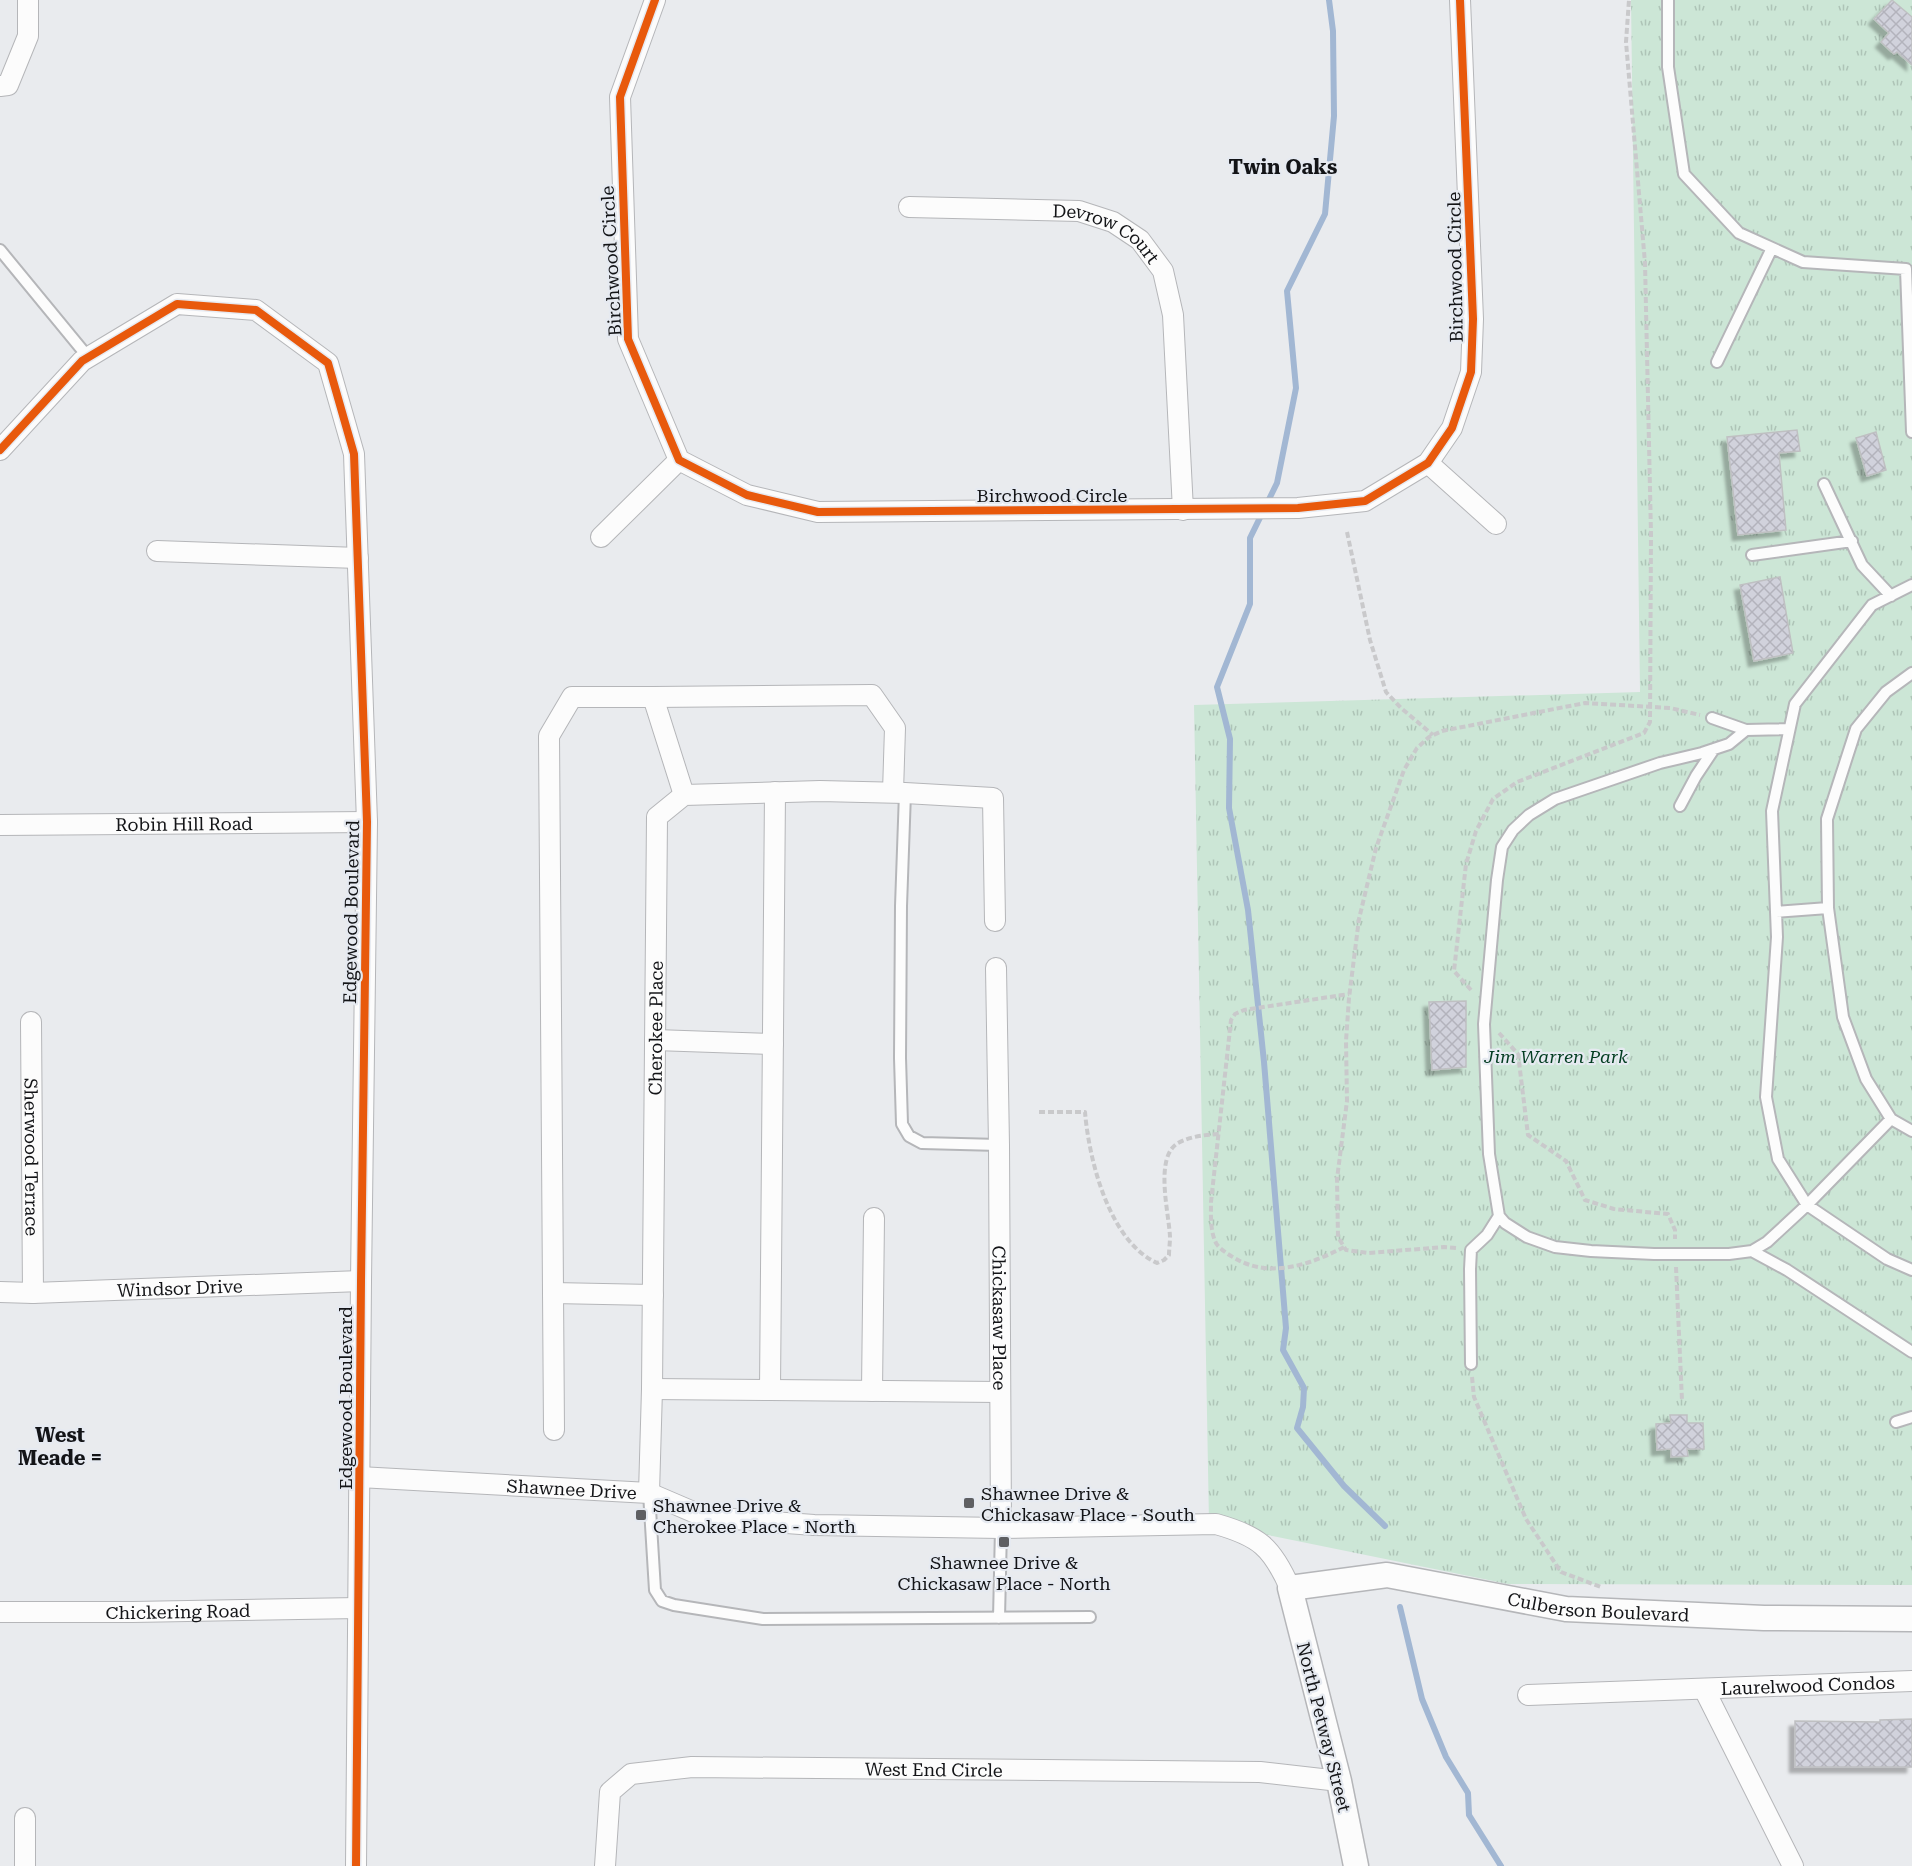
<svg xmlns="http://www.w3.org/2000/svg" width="1912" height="1866" viewBox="0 0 1912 1866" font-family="'Roboto Serif',serif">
	<defs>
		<pattern id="park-tufts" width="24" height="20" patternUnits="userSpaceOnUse" patternTransform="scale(1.5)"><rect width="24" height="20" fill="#cce6d6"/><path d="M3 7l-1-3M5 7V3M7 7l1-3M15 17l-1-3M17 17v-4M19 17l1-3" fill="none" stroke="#aec4b7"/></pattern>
		<pattern id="building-cross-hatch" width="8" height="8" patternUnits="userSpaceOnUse" patternTransform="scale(1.5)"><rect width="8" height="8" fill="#d1d2dc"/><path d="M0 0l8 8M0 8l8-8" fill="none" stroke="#b3b3bc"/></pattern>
		<filter id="shadow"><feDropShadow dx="-5.5" dy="5.5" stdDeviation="1.5" flood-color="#0004"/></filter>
	</defs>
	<rect width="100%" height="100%" fill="#e9ebee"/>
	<!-- park -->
	<path fill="url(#park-tufts)" d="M1631,0H1912V1585L1508,1584L1209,1523L1194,705L1640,692Z"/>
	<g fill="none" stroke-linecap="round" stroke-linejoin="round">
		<!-- stream -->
		<path stroke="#a2b7d3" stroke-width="6" d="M1329,0L1333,31L1334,116L1325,214L1287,291L1296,388L1277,483L1250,538V604L1217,687L1230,739L1229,808L1248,910L1264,1062L1286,1328L1283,1350L1304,1388L1303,1407L1297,1428L1344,1486L1385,1526
			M1400,1607L1422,1699L1446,1757L1468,1793L1469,1815L1501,1866"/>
	</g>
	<!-- building -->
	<path fill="url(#building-cross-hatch)" stroke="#bfc0c2" stroke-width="1.5" filter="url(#shadow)" d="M1892,0L1912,17V65L1897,52L1894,54L1881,42L1889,33L1874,19Z
		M1797,430L1800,451L1779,453L1786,530L1738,535L1727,437Z
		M1876,432L1886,470L1867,476L1856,438Z
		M1780,577L1793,653L1754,661L1740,585Z
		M1466,1001V1067L1432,1070L1429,1002Z
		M1670,1415H1687V1423H1703L1704,1449H1687L1688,1456L1671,1457V1449L1657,1450L1656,1424L1671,1423Z
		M1912,1719V1767H1795V1721L1880,1722V1720Z"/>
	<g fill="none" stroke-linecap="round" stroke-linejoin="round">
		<!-- service casing -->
		<g stroke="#b5b6b9" stroke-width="14">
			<path id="service" d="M1668,0V67L1684,174L1739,233L1803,262L1906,269L1912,432
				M0,250L88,357
				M1717,362L1772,248
				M1824,484L1862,565L1891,596
				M1752,555L1852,541
				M1912,585L1872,605L1795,704L1772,811L1777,937L1766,1097L1778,1159L1807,1205L1887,1259L1912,1270
				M1912,673L1886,692L1856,729L1827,819L1828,908L1843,1017L1866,1079L1891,1119L1912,1131
				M1712,718L1746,730
				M1789,729L1746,730L1729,744L1702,753L1660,763L1555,799L1529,815L1513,830L1502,847L1497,880L1484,1024L1489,1154L1499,1216L1505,1223L1527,1237L1555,1247L1591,1251L1654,1254H1729L1752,1251L1767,1242L1807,1205L1891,1119
				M905,793L901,906L900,1058L902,1124L909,1136L922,1143L999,1145
				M1680,806L1696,776L1714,749
				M1776,912L1828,908
				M1752,1251L1787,1270L1912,1352
				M1471,1364L1470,1269L1471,1250L1487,1235L1499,1216
				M1896,1422L1912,1417
				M649,1493L655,1590L662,1601L674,1605L763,1619L1090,1617
				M999,1618L1001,1528"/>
		</g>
		<!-- minor casing -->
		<g stroke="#b5b6b9" stroke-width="22">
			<g id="minor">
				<path d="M655,0L620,97L628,339L679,460L747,495L818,512L1298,508L1365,501L1428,463L1452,428L1471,372L1473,319L1460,0"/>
				<path d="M0,86L8,85L28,36V0"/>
				<path id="s1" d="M909,207L1079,211L1113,222L1140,240L1163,271L1173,315L1183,510"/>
				<path d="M0,450L82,361L177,304L256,310L328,363L354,454L367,822L361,1281L356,1866"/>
				<path d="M1428,463L1496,524"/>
				<path d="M601,537L679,460"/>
				<path d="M157,551L358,558"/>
				<path d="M653,697L872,695L895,728L893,792"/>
				<path id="s2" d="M0,825L367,822"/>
				<path id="s3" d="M996,968L999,1145L1001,1528"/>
				<path id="s4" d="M31,1022L33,1293"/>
				<path d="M655,1040L773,1044"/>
				<path id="s5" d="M0,1292L33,1293L361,1281"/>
				<path d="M553,1293L653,1295"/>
				<path d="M652,1389L770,1390L775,792"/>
				<path d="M770,1390L1000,1392"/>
				<path d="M872,1391L874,1218"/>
				<path d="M554,1430L549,736L572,697H653L684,795"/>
				<path id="s6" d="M359,1477L649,1493L705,1517L814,1525L1001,1528L1216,1524C1259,1536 1272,1547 1290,1588"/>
				<path id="s7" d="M649,1493L652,1389L657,817L684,795L820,791L905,793L993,798L995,921"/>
				<path id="s8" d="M0,1612H133L358,1608"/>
				<path d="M1704,1689L1793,1866"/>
				<path id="s9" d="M1528,1695L1912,1681"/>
				<path d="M25,1866V1818"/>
				<path id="s10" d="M605,1866L610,1792L631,1774L692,1767L1260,1772L1339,1781"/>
			</g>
		</g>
		<!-- tertiary casing -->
		<g stroke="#b5b6b9" stroke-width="27">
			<g id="tertiary">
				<path id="s11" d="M1356,1866L1339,1781L1290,1588L1387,1575L1566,1609L1764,1618L1912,1619"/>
			</g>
		</g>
		<!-- path -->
		<path stroke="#c9c9cb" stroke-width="4" stroke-dasharray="6 3" stroke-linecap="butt" d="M1347,532L1370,640L1386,692L1401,708L1433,735
			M1471,990L1454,971L1466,864L1476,831L1493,799L1517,782L1644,733L1650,722L1651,534L1645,263L1626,42L1629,0
			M1499,1033L1518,1054L1528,1135L1566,1161L1585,1200L1614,1209L1668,1214L1675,1230V1239
			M1039,1112H1085C1089,1160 1109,1241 1157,1263L1164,1260L1169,1255C1169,1249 1170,1243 1170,1237C1169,1213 1154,1157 1178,1143C1191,1136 1205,1135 1219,1134
			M1344,1247C1312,1264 1272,1278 1238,1260C1231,1256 1220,1250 1216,1243C1210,1231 1211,1215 1211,1202L1231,1020L1235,1014L1244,1010L1349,994
			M1456,1248L1444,1247L1369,1253L1346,1250L1338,1237L1337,1179L1347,1101L1346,1041L1349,998L1359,919L1376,848L1404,770L1417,748L1429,737L1442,731L1585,703L1670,708L1700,715
			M1676,1267L1682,1401
			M1472,1377L1474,1397L1526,1519L1561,1572L1601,1587"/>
		<!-- service -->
		<use href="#service" stroke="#fcfcfc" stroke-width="10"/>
		<!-- minor -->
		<use href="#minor" stroke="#fcfcfc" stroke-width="20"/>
		<!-- tertiary -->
		<use href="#tertiary" stroke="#fcfcfc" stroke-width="24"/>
		<!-- cycleway casing -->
		<g stroke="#e6eaf1" stroke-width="11">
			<path id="cycleway" d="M655,0L620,97L628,339L679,460L747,495L818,512L1298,508L1365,501L1428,463L1452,428L1471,372L1473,319L1460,0
				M0,450L82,361L177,304L256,310L328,363L354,454L367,822L361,1281L356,1866"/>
		</g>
		<!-- cycleway -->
		<use href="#cycleway" stroke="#e8590c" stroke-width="8"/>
	</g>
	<!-- markers -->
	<g fill="#5e5f62" stroke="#e6eaf1" stroke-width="2">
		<rect x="963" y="1497" width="12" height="12" rx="3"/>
		<rect x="635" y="1509" width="12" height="12" rx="3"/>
		<rect x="998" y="1536" width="12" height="12" rx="3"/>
	</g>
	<g text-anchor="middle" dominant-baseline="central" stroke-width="4.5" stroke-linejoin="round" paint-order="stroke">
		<!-- street labels -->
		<g font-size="18" fill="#131417" stroke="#e6eaf1">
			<text stroke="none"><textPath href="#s1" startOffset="204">Devrow Court</textPath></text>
			<text transform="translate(611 261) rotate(-93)">Birchwood Circle</text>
			<text transform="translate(1455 267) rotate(-91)">Birchwood Circle</text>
			<text x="1052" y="495">Birchwood Circle</text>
			<text stroke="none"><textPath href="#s2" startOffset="184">Robin Hill Road</textPath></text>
			<text transform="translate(351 912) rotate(-89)">Edgewood Boulevard</text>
			<text stroke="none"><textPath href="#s7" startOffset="465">Cherokee Place</textPath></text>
			<text stroke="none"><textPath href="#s4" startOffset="135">Sherwood Terrace</textPath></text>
			<text stroke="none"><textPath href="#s5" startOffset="180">Windsor Drive</textPath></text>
			<text stroke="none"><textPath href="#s3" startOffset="350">Chickasaw Place</textPath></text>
			<text transform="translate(345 1398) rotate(-90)">Edgewood Boulevard</text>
			<text stroke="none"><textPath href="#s6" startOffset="213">Shawnee Drive</textPath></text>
			<text stroke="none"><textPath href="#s11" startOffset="598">Culberson Boulevard</textPath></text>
			<text stroke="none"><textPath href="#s8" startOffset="178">Chickering Road</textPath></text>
			<text stroke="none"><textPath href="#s9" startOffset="280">Laurelwood Condos</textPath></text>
			<text transform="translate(1324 1727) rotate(76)">North Petway Street</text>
			<text stroke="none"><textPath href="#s10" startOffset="405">West End Circle</textPath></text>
		</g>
		<!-- park labels -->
		<g font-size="18" font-style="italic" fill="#023c20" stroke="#e6eaf1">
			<text x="1556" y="1056">Jim Warren Park</text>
		</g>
		<!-- poi labels -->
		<g font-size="18" fill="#131417" stroke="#e6eaf1" text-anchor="start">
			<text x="981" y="1493">Shawnee Drive &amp;<tspan x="981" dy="21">Chickasaw Place - South</tspan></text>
			<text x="653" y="1505">Shawnee Drive &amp;<tspan x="653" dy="21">Cherokee Place - North</tspan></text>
			<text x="1004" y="1562" text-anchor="middle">Shawnee Drive &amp;<tspan x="1004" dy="21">Chickasaw Place - North</tspan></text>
		</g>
		<!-- neighbourhood labels -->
		<g font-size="20" font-weight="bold" fill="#131417" stroke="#e6eaf1">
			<text x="1283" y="167">Twin Oaks</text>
			<text x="60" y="1435">West<tspan x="60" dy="23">Meade =</tspan></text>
		</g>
	</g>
</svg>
